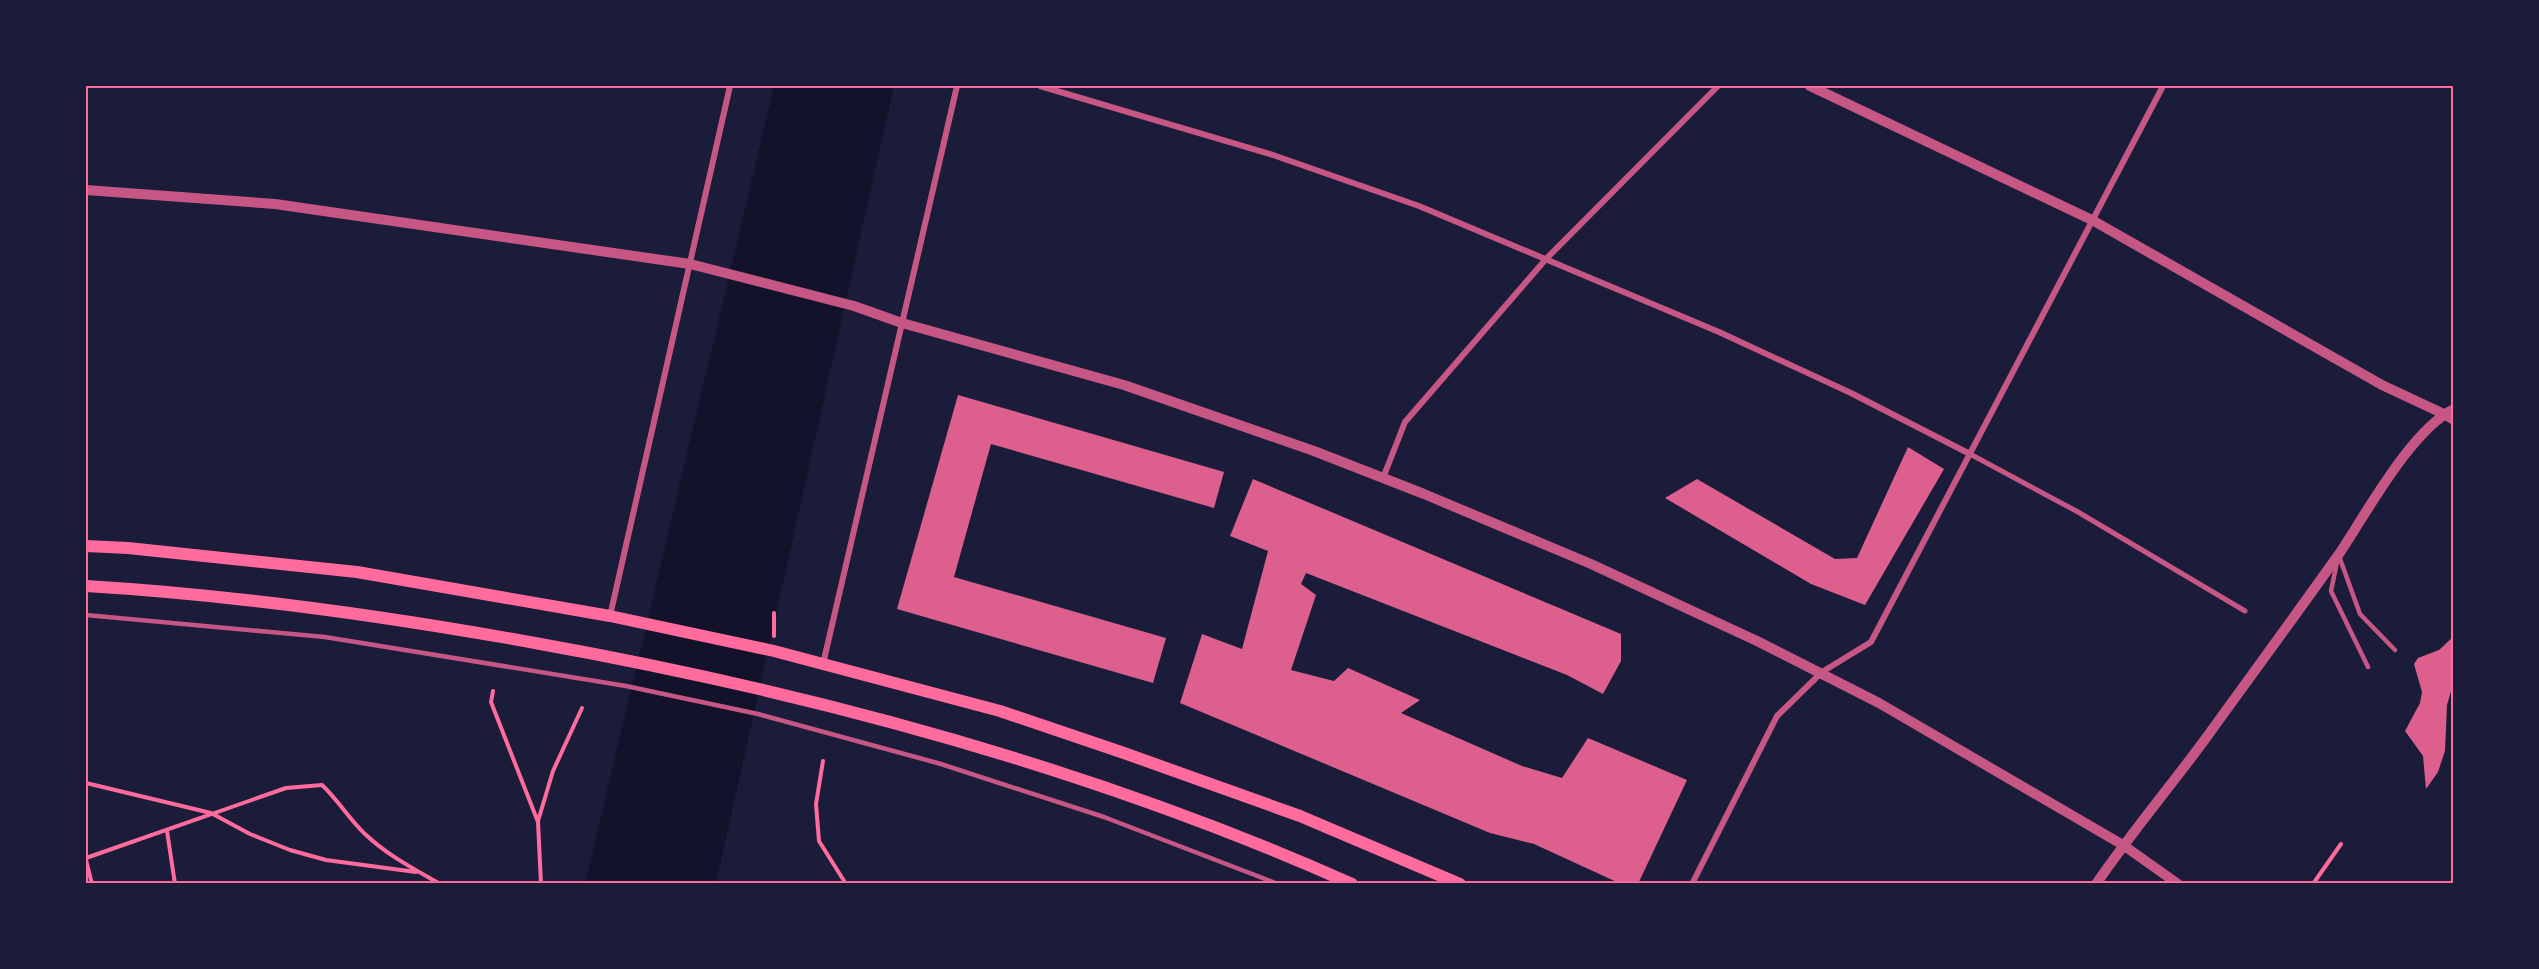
<svg xmlns="http://www.w3.org/2000/svg" width="2539" height="969" viewBox="0 0 2539 969" font-family="'Alegreya Sans',sans-serif">
	<rect width="100%" height="100%" fill="#1b1b3a"/>
	<!-- water -->
	<path fill="#12122b" d="M774,86H894L716,883L585,884Z"/>
	<!-- building -->
	<path fill="#dd5f8e" d="M958,395L1224,472L1214,508L991,444L954,577L1166,638L1153,683L897,609Z
		M1908,447L1944,469L1865,605L1811,584L1665,498L1697,479L1835,559L1857,558Z
		M1253,479L1621,634V661L1603,694L1567,675L1306,573L1301,584L1316,595L1291,670L1334,681L1348,668L1420,700L1401,713L1522,766L1562,778L1588,738L1687,780L1638,884H1621L1534,844L1490,833L1180,703L1202,634L1242,649L1268,551L1230,536Z
		M2454,636V681L2447,705L2445,751L2438,772L2426,789L2423,756L2405,731L2420,703L2422,692L2414,664L2418,658L2439,650Z"/>
	<g fill="none" stroke-linecap="round" stroke-linejoin="round">
		<!-- path -->
		<path stroke="#ff6b9d" stroke-width="4" d="M774,613V636
			M493,691L491,702L538,822L541,884
			M823,761L816,804L819,841L846,884
			M86,783L211,813L250,834L290,850L326,860L416,872
			M538,821L553,771L582,708
			M167,831L175,884
			M86,858L286,788L322,785C338,800 350,820 365,834C387,855 414,869 440,884
			M86,860L92,884
			M2313,884L2341,844"/>
		<!-- service -->
		<path stroke="#c65784" stroke-width="4.5" d="M2339,556L2360,614L2395,650
			M2337,562L2331,591L2368,667
			M86,615L325,637L626,686L758,714L941,764L1104,817L1278,884"/>
		<!-- pedestrian -->
		<path stroke="#c65784" stroke-width="5" d="M1970,454L2078,512L2245,611"/>
		<!-- minor -->
		<path stroke="#c65784" stroke-width="6" d="M1040,86L1273,155L1419,206L1719,332L1851,393L1970,454
			M1383,478L1405,422L1546,259L1718,86
			M610,616L730,86
			M823,664L957,86
			M1692,884L1777,716L1822,672L1871,642L2163,86"/>
		<!-- tertiary -->
		<path stroke="#c65784" stroke-width="10" d="M1810,86L2092,220L2382,385L2444,414L2454,420
			M86,190L275,204L690,264L854,306L902,323L1124,385L1314,451L1424,494L1591,564L1757,641L1879,703L2123,845L2178,884
			M2096,884C2131,833 2170,787 2206,738C2250,677 2295,616 2339,554C2366,514 2411,430 2454,409"/>
		<!-- secondary -->
		<path stroke="#ff6b9d" stroke-width="12" d="M86,546L128,548L357,572L610,616L774,651L1000,711L1124,753L1300,816L1460,884
			M86,586C236,595 386,616 535,643C814,693 1092,768 1352,884"/>
	</g>
	<!-- border -->
	<rect width="2539" height="969" fill="none" stroke="#1b1b3a" stroke-width="174"/>
	<rect x="87" y="87" width="2365" height="795" fill="none" stroke="#ff6b9d" stroke-width="2"/>
</svg>
